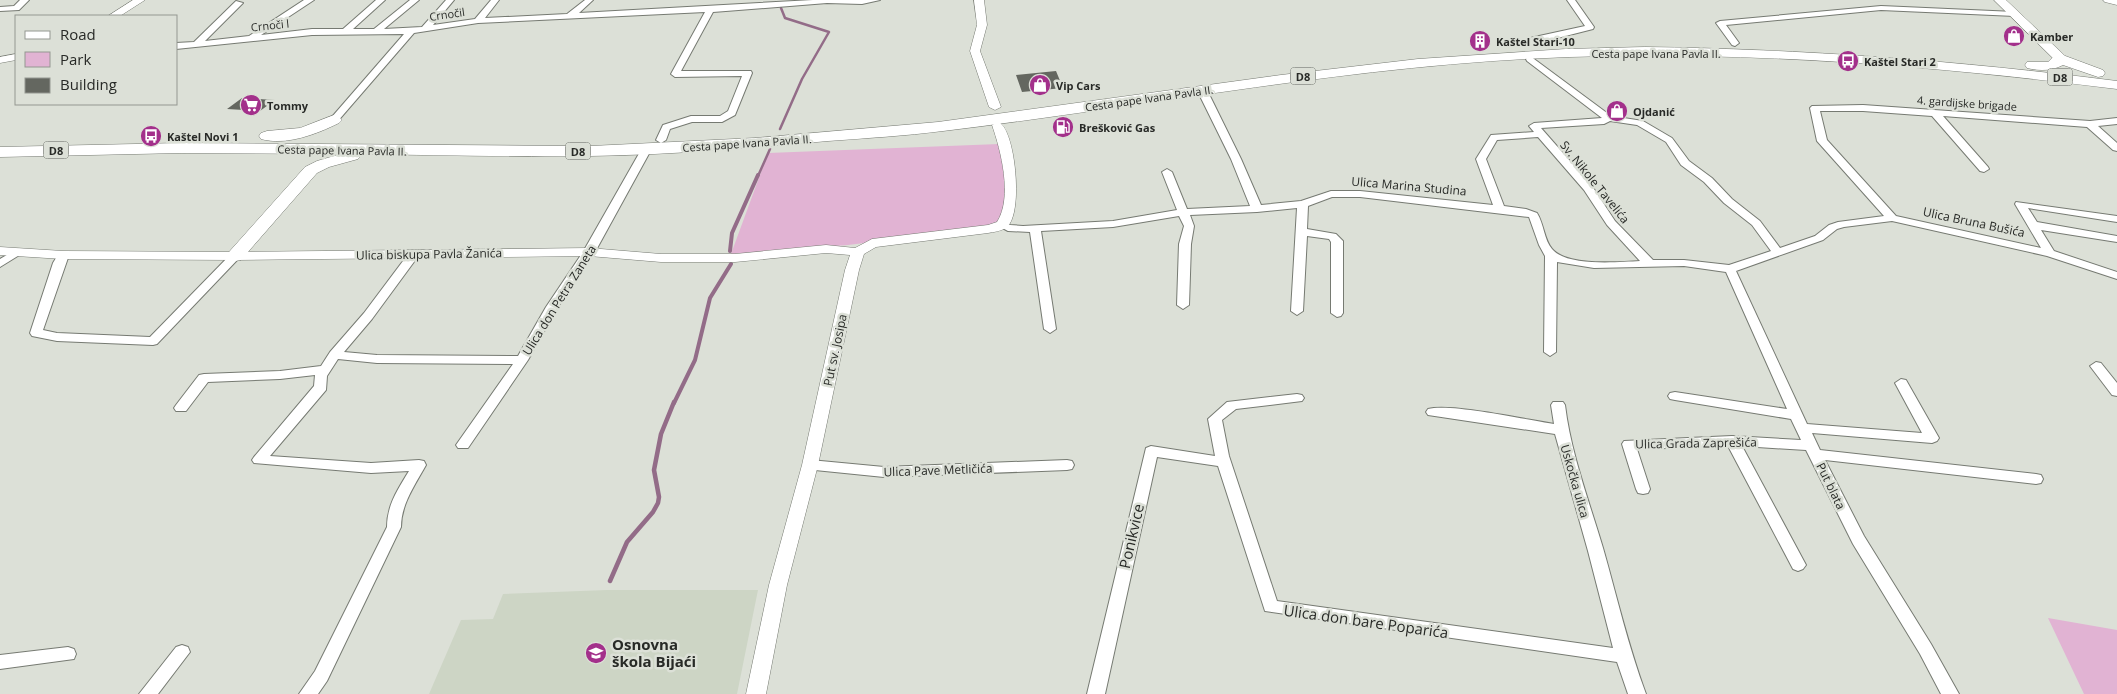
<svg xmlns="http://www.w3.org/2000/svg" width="2117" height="694" viewBox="0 0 2117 694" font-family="'Open Sans',sans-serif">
	<rect width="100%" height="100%" fill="#dce0d7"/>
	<!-- built -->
	<path fill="#cdd5c5" d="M607,590H758L737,694H429L461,620L493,619L503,594Z"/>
	<!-- green -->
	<path fill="#e1b3d3" d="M999,144C1004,171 1010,195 1000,222L980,229L848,245L731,254L768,153Z
		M2048,618L2117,630V694H2084Z"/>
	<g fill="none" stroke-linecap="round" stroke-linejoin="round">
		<!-- stream-far2 -->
		<path stroke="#936c88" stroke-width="2.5" d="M780,129L802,79L829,32L785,18L781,8
			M758,176L770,149"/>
		<!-- stream-far1 -->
		<path stroke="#936c88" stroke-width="4" d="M730,251L732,233L758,175
			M674,403L695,360L710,298L731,264"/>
		<!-- stream -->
		<path stroke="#936c88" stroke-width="4.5" d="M610,581L627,542L653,512L658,503L659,497L654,470L661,434L674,402"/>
	</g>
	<!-- building -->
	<path fill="#646760" d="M1056,71L1063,88L1022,92L1016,75Z
		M242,98L275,100L260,111L227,109Z"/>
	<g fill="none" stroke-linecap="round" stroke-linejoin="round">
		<!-- minor casing -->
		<g stroke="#767a72" stroke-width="2">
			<path id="minor" d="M20,0H29L19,10L0,11V7L14,6Z
				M304,0H314L261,35L312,29H343L376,0H385L353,29H374L410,0H419L384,29L422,27L446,0H454L433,25L475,19L491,0H499L485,18L567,14L585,0H593L579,13L813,0H880L862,4L827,3L713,12L681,71H751L752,73L735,115L722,122H692L670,129L666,140L661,143L656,140L663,125L691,116H720L728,111L742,76L675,77L671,74L705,12L478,23L414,33L337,122H331V118L404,34L312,35L176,49V43L194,42L236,1L243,3L205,41L249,36Z
				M1567,0H1575L1594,27L1593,29L1530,45V38L1585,26Z
				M1881,6L2015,12L2019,14L2015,16L1881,10L1726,25L1739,43L1735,46L1732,45L1716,23L1720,21Z
				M1530,56L1611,116L1643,121L1672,138L1689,161L1712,178L1732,199L1760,221L1780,248L1815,236L1829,225L1838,222L1884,216L1817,141L1810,108L1812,106L1863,105L2090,121L2117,118V124L2098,126L2117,143V151L2113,150L2087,127L1943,116L1988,167L1989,169L1984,172L1980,171L1932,116L1863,111H1820L1827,140L1896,216L2041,248L2015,204L2016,202L2117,216V222L2028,208L2037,222L2117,236V242L2041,230L2054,251L2117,272V279L2047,256L1892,221L1844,227L1837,229L1823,240L1736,271L1807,424L1922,433L1895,383L1901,379L1906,380L1939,438L1937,441L1932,443L1812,433L1820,450L2036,474L2041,475L2043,479L2041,483L2036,484L1825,460L1864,536L1931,644L1959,694H1941L1920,654L1853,544L1806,450L1742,446L1806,565L1803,569L1798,571L1793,569L1728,446L1637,449L1650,489L1648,493L1643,494L1638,493L1636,489L1622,444L1624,441L1732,436L1801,440L1791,419L1675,400L1670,399L1668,396L1670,393L1675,392L1787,409L1726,272L1684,266L1594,268L1557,262L1556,352L1550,356L1544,352L1545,256L1539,245L1529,217L1360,197H1332L1308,206L1307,229L1336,234L1343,241V313L1341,316L1337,317L1331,313V242L1329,239L1307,236L1303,311L1297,315L1291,311L1297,208L1257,212L1190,215L1194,226L1191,244L1189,305L1183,309L1177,305L1179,244L1184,226L1179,216L1113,227L1041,231L1056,329L1050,333L1044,329L1030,232L1008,231L997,225L1002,222L1010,225L1023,226L1113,221L1177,210L1162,172L1167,169L1172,172L1187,209L1250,206L1231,159L1197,90L1202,87L1207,90L1241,159L1261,205L1301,201L1331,191H1360L1493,205L1476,159L1491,135L1534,132L1529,126L1534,123L1602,118L1527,61L1526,59ZM1610,121L1637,125L1666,142L1681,165L1704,182L1724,203L1752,225L1771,251L1729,265L1684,260H1653L1615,221L1592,186L1541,128L1604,124ZM1538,137L1584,190L1607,225L1640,261C1618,262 1567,267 1552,249C1544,240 1544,224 1537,213L1526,209L1504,206L1486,159L1497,140Z
				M646,147L651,150L595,252L558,307L528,360L468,448H458L456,445L513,364L377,363L338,359L327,376L326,390L270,456L371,463L419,460L424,461L426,465C415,485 401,504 401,527L327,681L318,694H299L315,671L387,527C387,505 398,489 409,471L371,473L254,463L252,460L254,457L314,386L315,375L280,379L208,382L186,411H176L174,408L176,405L199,375L204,374L280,371L321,366L330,352L364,313L409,253L413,252L419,255L372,319L344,352L377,355L518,356L546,307L583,252L641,150Z
				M17,249L23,252L21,254L0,267V259Z
				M63,252L69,255L43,330L57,333L150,337L231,254H239L241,256L157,344L153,345L57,341L32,336L30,333L53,263L59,253Z
				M2096,362L2101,363L2117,383V396L2112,395L2090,366Z
				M1297,394L1302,395L1304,398L1302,401L1236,409L1222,420L1229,456L1277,601L1613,648L1588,551L1555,434L1428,415L1426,412L1428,409C1451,403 1527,420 1554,424L1551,405L1553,402H1563L1565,405C1571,454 1589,501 1603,548C1617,597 1628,646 1646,694H1628L1617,662L1265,611L1218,466L1157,457L1105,694H1087L1146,448L1151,446L1215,456L1208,419L1227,402Z
				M810,460L884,467L1067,460L1072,461L1074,465L1072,469L1067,470L884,477L805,469L803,465L805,461Z
				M182,645L188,647L190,652L158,694H139L176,647Z
				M68,647L74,649L76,654L74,659L0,669V655Z"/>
		</g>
		<!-- tertiary casing -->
		<g stroke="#767a72" stroke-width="1">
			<path id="tertiary" d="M133,0H145L120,16H108Z
				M974,0H984L987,25L980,51L1001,107L995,110L989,107L970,51L977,25Z
				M16,54V60L0,63V57Z
				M998,122C1015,126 1024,213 1007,227C1002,231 994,232 988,233L876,247L864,254L859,270L818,465L787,585L766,694H746L769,585L802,465L845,270L850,255L826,253L735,262H661L589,256L235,260L63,259L0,255V247L63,251L235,252L589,248L661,254H735L826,245L855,248L872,239L988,225L997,222C1013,197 1001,151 992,125Z"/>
		</g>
		<!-- secondary casing -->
		<g stroke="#767a72" stroke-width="1">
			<path id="secondary" d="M1994,0H2006L2064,55L2066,58L2064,61H2056Z
				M2103,0H2117V5L2105,2Z"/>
		</g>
		<!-- primary casing -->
		<g stroke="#767a72" stroke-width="1">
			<path id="primary" d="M1645,47C1803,49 1960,61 2117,81V89C1935,66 1752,51 1569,57C1358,64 1152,106 943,131C905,136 867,138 828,141C749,148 669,155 589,156C513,157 435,155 359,154L360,156L358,159L329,167L317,173L241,260L235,261L229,260L226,256L229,252L305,167L317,161L341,154L181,153L0,157V147L181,143L591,146L755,138L938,122L1281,75L1418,59L1566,49Z
				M2060,54L2103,70L2105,73L2103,76L2098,77L2063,65C2052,71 2039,71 2027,68L2025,65L2027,62H2048L2055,55Z
				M334,115L339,117L342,120L339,123C317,134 286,146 261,139L259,136L261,133L267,131L300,128Z"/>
		</g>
		<!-- minor -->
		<use href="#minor" fill="#fff" fill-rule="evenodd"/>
		<!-- tertiary -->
		<use href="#tertiary" fill="#fff" fill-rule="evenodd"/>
		<!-- secondary -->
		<use href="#secondary" fill="#fff" fill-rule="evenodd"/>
		<!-- primary -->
		<use href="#primary" fill="#fff" fill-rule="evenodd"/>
	</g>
	<!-- icons -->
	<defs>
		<g id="shop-disc" transform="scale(1.125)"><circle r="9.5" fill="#a3308b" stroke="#dce0d7"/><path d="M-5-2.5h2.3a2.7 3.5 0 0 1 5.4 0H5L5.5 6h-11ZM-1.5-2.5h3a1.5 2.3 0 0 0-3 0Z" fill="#fff"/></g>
		<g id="building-disc" transform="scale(1.125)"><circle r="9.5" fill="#a3308b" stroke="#dce0d7"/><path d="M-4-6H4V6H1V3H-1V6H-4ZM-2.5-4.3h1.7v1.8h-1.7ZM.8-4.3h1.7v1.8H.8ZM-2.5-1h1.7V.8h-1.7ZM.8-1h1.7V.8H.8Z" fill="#fff"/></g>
		<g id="bus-disc" transform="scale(1.125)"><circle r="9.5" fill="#a3308b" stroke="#dce0d7"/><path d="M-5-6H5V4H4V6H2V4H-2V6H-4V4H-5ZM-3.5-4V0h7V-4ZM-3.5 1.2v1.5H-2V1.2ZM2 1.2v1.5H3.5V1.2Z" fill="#fff"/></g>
		<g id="supermarket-disc" transform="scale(1.125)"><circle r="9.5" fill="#a3308b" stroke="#dce0d7"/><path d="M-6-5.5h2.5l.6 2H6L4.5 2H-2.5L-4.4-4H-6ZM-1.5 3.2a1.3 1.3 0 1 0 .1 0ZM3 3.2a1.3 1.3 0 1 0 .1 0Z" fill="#fff"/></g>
		<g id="fuel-disc" transform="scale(1.125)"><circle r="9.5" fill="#a3308b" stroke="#dce0d7"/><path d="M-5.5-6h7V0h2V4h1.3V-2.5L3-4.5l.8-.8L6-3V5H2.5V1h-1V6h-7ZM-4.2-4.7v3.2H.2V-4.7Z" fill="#fff"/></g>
		<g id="school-disc" transform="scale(1.125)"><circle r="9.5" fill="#a3308b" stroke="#dce0d7"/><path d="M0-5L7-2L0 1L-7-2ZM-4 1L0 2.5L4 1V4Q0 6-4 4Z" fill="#fff"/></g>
	</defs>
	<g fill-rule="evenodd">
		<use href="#shop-disc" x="2014" y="36"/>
		<use href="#building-disc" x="1480" y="41"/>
		<use href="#bus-disc" x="1848" y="61"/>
		<use href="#shop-disc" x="1040" y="85"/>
		<use href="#supermarket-disc" x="251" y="105"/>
		<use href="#shop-disc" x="1617" y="111"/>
		<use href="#fuel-disc" x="1063" y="127"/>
		<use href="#bus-disc" x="151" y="136"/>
		<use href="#school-disc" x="596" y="653"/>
	</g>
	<g text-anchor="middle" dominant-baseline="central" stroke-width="5" stroke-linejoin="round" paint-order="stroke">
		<!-- far-street labels -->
		<g font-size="11" fill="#282a27" stroke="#dce0d7">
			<text transform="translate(447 14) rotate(-8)">Crnočil</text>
			<text transform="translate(270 25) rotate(-6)">Crnoči l</text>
			<text x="1656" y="53">Cesta pape Ivana Pavla II.</text>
			<text transform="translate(1149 98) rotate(-8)">Cesta pape Ivana Pavla II.</text>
			<text transform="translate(1967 103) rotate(4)">4. gardijske brigade</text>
			<text transform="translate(747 143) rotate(-4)">Cesta pape Ivana Pavla II.</text>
			<text transform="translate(342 150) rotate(1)">Cesta pape Ivana Pavla II.</text>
		</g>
		<!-- far-poi labels -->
		<g font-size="11" font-weight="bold" fill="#282a27" stroke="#dce0d7" text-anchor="start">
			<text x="2030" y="36">Kamber</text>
			<text x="1496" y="41">Kaštel Stari-10</text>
			<text x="1864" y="61">Kaštel Stari 2</text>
			<text x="1056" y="85">Vip Cars</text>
			<text x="267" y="105">Tommy</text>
			<text x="1633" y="111">Ojdanić</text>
			<text x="1079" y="127">Brešković Gas</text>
			<text x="167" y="136">Kaštel Novi 1</text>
		</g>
		<!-- shield labels -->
		<g fill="#dce0d7" stroke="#5e615c" stroke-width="1">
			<rect x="1290.5" y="67.5" width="25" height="17" rx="4"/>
			<rect x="2047.5" y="68.5" width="25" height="17" rx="4"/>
			<rect x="43.5" y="141.5" width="25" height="17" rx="4"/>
			<rect x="565.5" y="142.5" width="25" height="17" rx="4"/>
		</g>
		<g font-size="11" font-weight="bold" fill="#282a27">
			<text x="1303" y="76">D8</text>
			<text x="2060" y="77">D8</text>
			<text x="56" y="150">D8</text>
			<text x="578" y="151">D8</text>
		</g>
		<!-- street labels -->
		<g font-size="12" fill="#282a27" stroke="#dce0d7">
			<text transform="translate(1595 182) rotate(51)">Sv. Nikole Tavelića</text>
			<text transform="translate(1409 186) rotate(5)">Ulica Marina Studina</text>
			<text transform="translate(1974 222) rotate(12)">Ulica Bruna Bušića</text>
			<text transform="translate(429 254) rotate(-1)">Ulica biskupa Pavla Žanića</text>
			<text transform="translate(559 300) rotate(-58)">Ulica don Petra Zaneta</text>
			<text transform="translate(835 350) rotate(-78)">Put sv. Josipa</text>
			<text transform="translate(1696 443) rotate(-1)">Ulica Grada Zaprešića</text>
			<text transform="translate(938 470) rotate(-2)">Ulica Pave Metličića</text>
			<text transform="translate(1575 481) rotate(74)">Uskočka ulica</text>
			<text transform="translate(1831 486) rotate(64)">Put blata</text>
		</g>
		<!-- near-street labels -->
		<g font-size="15" fill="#282a27" stroke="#dce0d7">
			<text transform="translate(1131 536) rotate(-77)">Ponikvice</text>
			<text transform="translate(1366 621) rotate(8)">Ulica don bare Poparića</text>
		</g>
		<!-- near-poi labels -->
		<g font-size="15" font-weight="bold" fill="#282a27" stroke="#dce0d7" text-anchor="start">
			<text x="612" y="644">Osnovna<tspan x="612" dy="17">škola Bijaći</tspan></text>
		</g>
	</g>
	<!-- legend -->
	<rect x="15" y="15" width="162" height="90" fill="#dce0d7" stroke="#949791"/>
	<rect x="25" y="31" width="25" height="8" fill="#ffffff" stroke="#949791"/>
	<text x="60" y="40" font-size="15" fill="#282a27">Road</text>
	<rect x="25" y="52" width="25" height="15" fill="#e1b3d3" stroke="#949791"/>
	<text x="60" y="65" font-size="15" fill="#282a27">Park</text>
	<rect x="25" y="78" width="25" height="15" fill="#646760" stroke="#949791"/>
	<text x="60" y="90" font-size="15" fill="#282a27">Building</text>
</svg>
